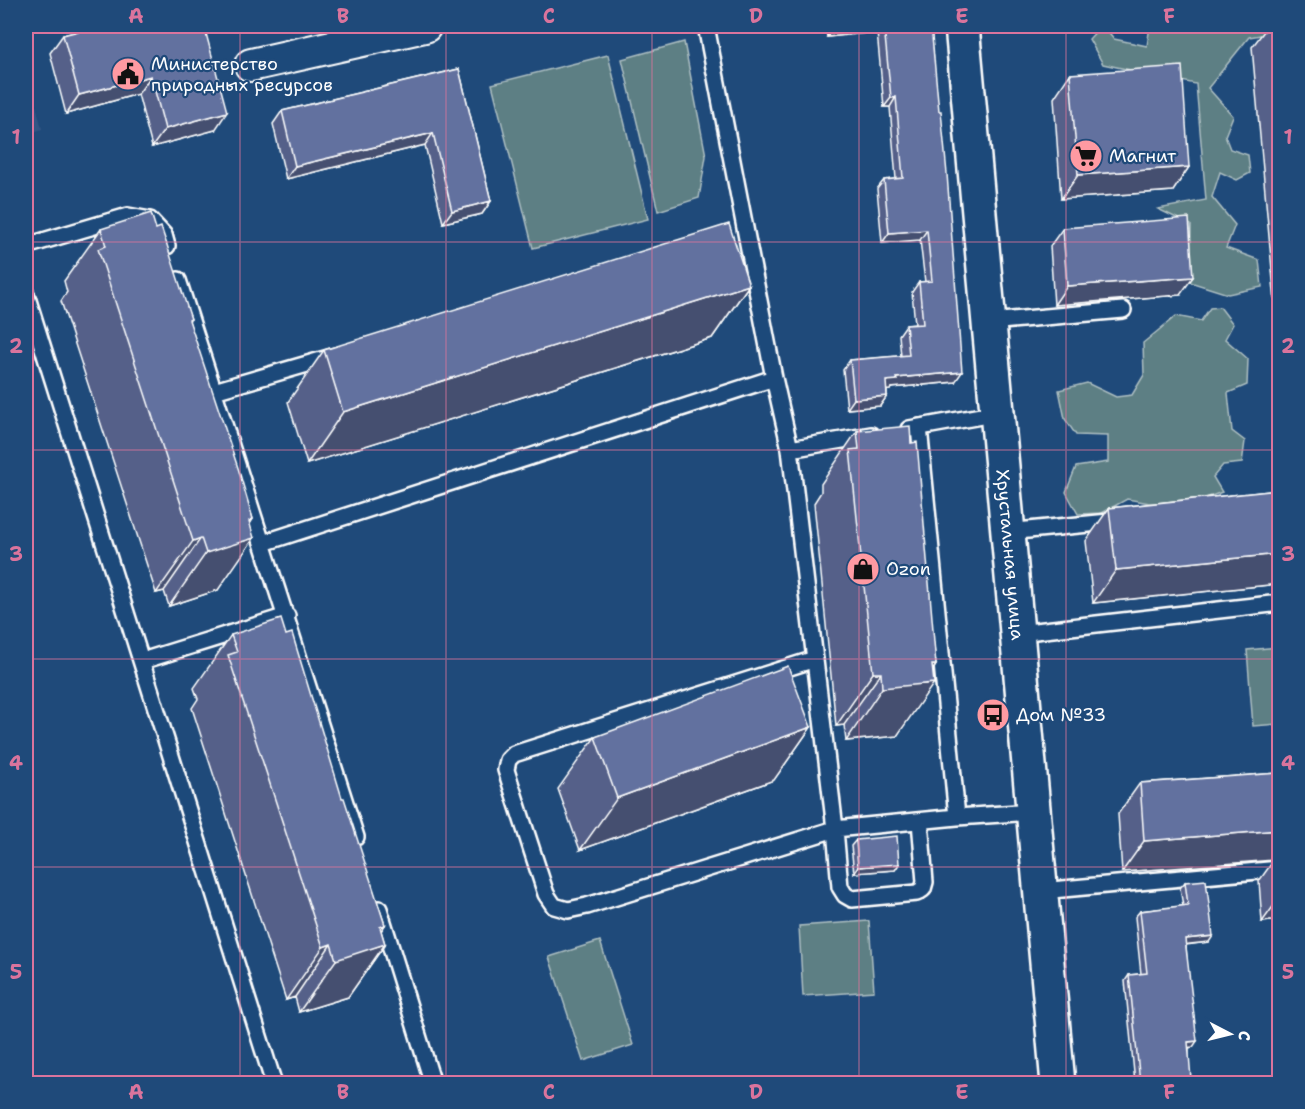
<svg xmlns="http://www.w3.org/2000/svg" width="1305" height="1109" viewBox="0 0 1305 1109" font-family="'Shantell Sans',sans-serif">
	<rect width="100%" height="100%" fill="#1f4a7a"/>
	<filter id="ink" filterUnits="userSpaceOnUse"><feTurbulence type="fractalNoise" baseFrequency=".0167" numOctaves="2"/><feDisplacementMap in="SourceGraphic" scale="12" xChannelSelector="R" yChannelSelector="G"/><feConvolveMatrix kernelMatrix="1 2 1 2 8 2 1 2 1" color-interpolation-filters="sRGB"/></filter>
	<g filter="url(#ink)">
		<!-- built -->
		<path fill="#335685" d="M26,66L42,129L26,134Z"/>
		<!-- green -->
		<path fill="#5d7f84" stroke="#aebfc2" stroke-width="1.5" d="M1101,26H1104L1114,39L1147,46L1150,26H1279V32L1249,37L1208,88L1233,116L1225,136L1230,149L1248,155L1250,173L1237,180L1220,172L1212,197L1235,225L1226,248L1259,260L1262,287L1228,294L1190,282L1191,225L1158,209L1206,200L1196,84L1103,64L1089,39Z
			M684,42L706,156L699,198L658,211L622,59Z
			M608,55L648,219L533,248L492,84Z
			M1220,307L1233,324L1225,339L1248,359L1247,385L1228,393L1232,431L1245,441L1242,463L1223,465L1213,477L1222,492L1179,508L1127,499L1102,513L1078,514L1066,492L1076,467L1108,462V436L1076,435L1065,419L1059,390L1087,383L1116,397L1132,395L1144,375L1143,343L1176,316L1201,321L1210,308Z
			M1279,647V724L1253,726L1247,650Z
			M869,921L874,991L803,996L799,926Z
			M600,941L633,1045L583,1061L549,957Z"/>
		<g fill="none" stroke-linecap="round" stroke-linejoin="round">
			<!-- service casing -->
			<g stroke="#fff" stroke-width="20">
				<path id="service" d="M706,26L774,378L790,449L835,829L587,906L568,910L554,906L546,894L506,770L508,760L514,754L815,659
					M26,246L128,216L150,220L164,235L167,246
					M178,280L356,837
					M26,294L274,1084
					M990,322L1123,310
					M214,391L335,356
					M919,427L957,817L1034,812
					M909,429L998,413
					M790,449L871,435
					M1008,532L1119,521
					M263,543L774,378
					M1018,633L1280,603
					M142,661L287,616
					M920,821L925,882L923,889L917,893L852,899L845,895L840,887L835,829L957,817
					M1041,891L1280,869
					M379,909L433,1084"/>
			</g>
			<!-- minor casing -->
			<g stroke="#fff" stroke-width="36">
				<path id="minor" d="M251,65L425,26"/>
			</g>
			<!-- secondary casing -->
			<g stroke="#fff" stroke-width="38">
				<g id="secondary">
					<path id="s1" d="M962,26L1058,1084"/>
				</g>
			</g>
			<!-- service -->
			<use href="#service" stroke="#1f4a7a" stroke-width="15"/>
			<!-- minor -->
			<use href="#minor" stroke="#1f4a7a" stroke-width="32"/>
			<!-- secondary -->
			<use href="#secondary" stroke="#1f4a7a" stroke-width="33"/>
		</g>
		<!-- wall -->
		<path fill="#546189" stroke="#fff" stroke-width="1.5" d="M98,26L215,130L152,147L138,94L66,114L50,53L63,35Z
			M825,26H931L955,382L891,388L890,390H887V396L880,406L847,409L843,370L850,360L901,356L899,335L906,325L915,324L912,292L919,282H925L920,240L882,243L877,189L884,180L896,179L890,107H884L877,32L827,37Z
			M1268,26H1280V359L1252,47Z
			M459,69L491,201L482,214L443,223L425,145L286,179L273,124L282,111Z
			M1070,74L1189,167L1173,191L1061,199L1054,98Z
			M1063,228L1180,295L1054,305L1050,246Z
			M101,229H156L191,319L189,321L253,519L250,524L218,590L169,606L164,591L156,593L61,301L67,292L64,281Z
			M749,285L712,338L307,464L288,402L324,350Z
			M857,431L911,443L936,665L897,736L846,741L844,725L836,726L814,503L821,492V484Z
			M1280,490V584L1093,603L1086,541L1109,508Z
			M231,635L342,798L385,925L381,931L385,944L348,997L299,1012L295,997L286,1000L192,708L198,699L194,688Z
			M811,727L774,780L580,850L558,789L595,737Z
			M1280,773V920L1262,922L1259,881L1274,860L1122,872L1118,814L1140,783Z
			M856,840L899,864L895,870L854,873L851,846Z
			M1185,882L1209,942L1186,945L1193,1047L1189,1048L1188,1083H1135L1125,981L1129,975L1141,974L1135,917L1140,911L1183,906L1180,888Z"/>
		<!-- shaded-wall -->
		<path fill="#454f6f" stroke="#fff" stroke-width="1.5" d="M851,26H882L877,32L827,37L833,27Z
			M151,76L138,94L66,114L79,95Z
			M896,97L890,107H884L891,98Z
			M227,112L215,130L152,147L165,129Z
			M433,133L425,145L286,179L295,166Z
			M1189,167L1173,191L1061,199L1078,175Z
			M491,201L482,214L443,223L452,211Z
			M927,230L920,240L882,243L889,233Z
			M1193,277L1180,295L1054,305L1067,286Z
			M749,285L712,338L307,464L343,412Z
			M962,372L955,382L891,388L890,390L879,391L886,381L896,378Z
			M887,396L880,406L847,409L854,399Z
			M253,519L236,543L254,538L218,590L169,606L206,553L249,521Z
			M201,538L164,591L156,593L193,541Z
			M1280,554V584L1093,603L1116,570Z
			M932,665H936L923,684L934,683L897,736L846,741L882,688Z
			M873,673H881L844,725L836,726Z
			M811,727L774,780L580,850L617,798Z
			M1280,830V851L1274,860L1122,872L1144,841Z
			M899,864L895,870L854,873L858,867Z
			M1280,897V920L1262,922Z
			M385,925L368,949L385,944L348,997L299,1012L336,960L380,927Z
			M1213,936L1209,942L1181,945L1185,939Z
			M331,944L295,997L286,1000L323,947Z
			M1197,1041L1193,1047L1184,1048L1188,1042Z
			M1191,1079L1188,1083H1143Z"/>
		<!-- building -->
		<path fill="#62719f" stroke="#fff" stroke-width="1.5" d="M98,26H204L227,112L165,129L151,76L79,95L63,35Z
			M833,26H851L833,27Z
			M884,26H931L939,111H941L947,174L962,372L896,378L897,380L886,381L887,396L854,399L850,360L909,355L906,325L923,324L919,282L932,281L927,230L889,233L884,180L903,178L896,97L891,98Z
			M1276,26H1280V60Z
			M1182,66L1189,167L1078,175L1070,74Z
			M459,69L491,201L452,211L433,133L295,166L282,111Z
			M151,213L156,229L161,227L167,245L191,319L189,320L239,471L253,519L249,521L254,538L206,553L201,538L193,541L98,249L106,246L101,229Z
			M1189,218L1193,277L1067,286L1063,228Z
			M729,224L749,285L343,412L324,350Z
			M910,426L911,443L917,442L936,665H932L934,683L882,688L881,673H873L850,450L859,449L857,431Z
			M1280,490V554L1116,570L1109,508Z
			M281,619L286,635L292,633L342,798H344L385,925L380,927L385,944L336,960L331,944L323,947L228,655L237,652L231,635Z
			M788,666L811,727L617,798L595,737Z
			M1280,773V830L1144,841L1140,783Z
			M897,836L899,864L858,867L856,840Z
			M1206,880L1213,936L1185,939L1197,1041L1188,1042L1191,1079L1140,1083L1129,975L1147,973L1140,911L1188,905L1185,882Z"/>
	</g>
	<!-- grid -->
	<path fill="none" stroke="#da749d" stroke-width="1.5" stroke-opacity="0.55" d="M240,26V1084M446,26V1084M652,26V1084M859,26V1084M1066,26V1084M26,242H1280M26,450H1280M26,659H1280M26,867H1280"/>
	<!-- icons -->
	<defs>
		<g id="civic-disc" transform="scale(1.725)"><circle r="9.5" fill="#ff9aa2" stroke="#1f4a7a"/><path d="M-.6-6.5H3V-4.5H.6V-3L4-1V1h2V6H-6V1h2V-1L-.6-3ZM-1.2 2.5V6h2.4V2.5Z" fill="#111"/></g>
		<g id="supermarket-disc" transform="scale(1.725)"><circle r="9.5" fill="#ff9aa2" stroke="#1f4a7a"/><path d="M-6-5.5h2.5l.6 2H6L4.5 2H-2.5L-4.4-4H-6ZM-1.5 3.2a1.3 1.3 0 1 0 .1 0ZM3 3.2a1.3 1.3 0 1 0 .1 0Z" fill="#111"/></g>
		<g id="shop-disc" transform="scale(1.725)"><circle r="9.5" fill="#ff9aa2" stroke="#1f4a7a"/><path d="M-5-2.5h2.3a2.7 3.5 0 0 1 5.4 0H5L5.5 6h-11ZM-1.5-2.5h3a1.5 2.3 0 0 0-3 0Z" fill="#111"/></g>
		<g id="bus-disc" transform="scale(1.725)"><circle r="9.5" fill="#ff9aa2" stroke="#1f4a7a"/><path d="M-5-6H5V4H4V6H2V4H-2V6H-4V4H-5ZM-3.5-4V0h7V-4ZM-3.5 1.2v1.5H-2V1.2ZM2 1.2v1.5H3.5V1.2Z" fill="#111"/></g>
	</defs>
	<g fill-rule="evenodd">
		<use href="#civic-disc" x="128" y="74"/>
		<use href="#supermarket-disc" x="1086" y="156"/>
		<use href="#shop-disc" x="863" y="569"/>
		<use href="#bus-disc" x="993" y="715"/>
	</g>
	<g text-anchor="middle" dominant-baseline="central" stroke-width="4.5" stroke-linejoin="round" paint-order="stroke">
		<!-- poi labels -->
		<g font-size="18" fill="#fff" stroke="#1f4a7a" text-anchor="start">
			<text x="151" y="64">Министерство<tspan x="151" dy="21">природных ресурсов</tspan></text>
			<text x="1109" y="156">Магнит</text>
			<text x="886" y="569">Ozon</text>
			<text x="1016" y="715">Дом №33</text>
		</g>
		<!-- street labels -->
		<g font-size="18" fill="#fff" stroke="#1f4a7a">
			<text stroke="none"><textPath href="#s1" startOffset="531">Хрустальная улица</textPath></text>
		</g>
	</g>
	<!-- margin -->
	<rect width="1305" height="1109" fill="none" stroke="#1f4a7a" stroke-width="66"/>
	<!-- north arrow -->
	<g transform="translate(1230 1034) rotate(97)" stroke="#1f4a7a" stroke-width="4.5" paint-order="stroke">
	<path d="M0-4.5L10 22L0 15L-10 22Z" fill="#ffffff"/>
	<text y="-9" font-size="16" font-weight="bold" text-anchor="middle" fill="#ffffff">С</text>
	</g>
	<rect x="33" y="33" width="1239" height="1043" fill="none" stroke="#da749d" stroke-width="2"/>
	<g font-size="20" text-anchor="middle" font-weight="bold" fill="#da749d">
		<text x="136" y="23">A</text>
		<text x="343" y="23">B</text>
		<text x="549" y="23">C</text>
		<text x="756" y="23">D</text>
		<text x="962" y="23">E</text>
		<text x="1169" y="23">F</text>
		<text x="16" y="144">1</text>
		<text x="1288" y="144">1</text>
		<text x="16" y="353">2</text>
		<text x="1288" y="353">2</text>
		<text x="16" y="561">3</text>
		<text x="1288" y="561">3</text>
		<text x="16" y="770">4</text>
		<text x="1288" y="770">4</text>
		<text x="16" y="979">5</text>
		<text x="1288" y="979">5</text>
		<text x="136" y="1099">A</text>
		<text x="343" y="1099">B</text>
		<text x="549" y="1099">C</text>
		<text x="756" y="1099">D</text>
		<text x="962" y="1099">E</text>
		<text x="1169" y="1099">F</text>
	</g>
</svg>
